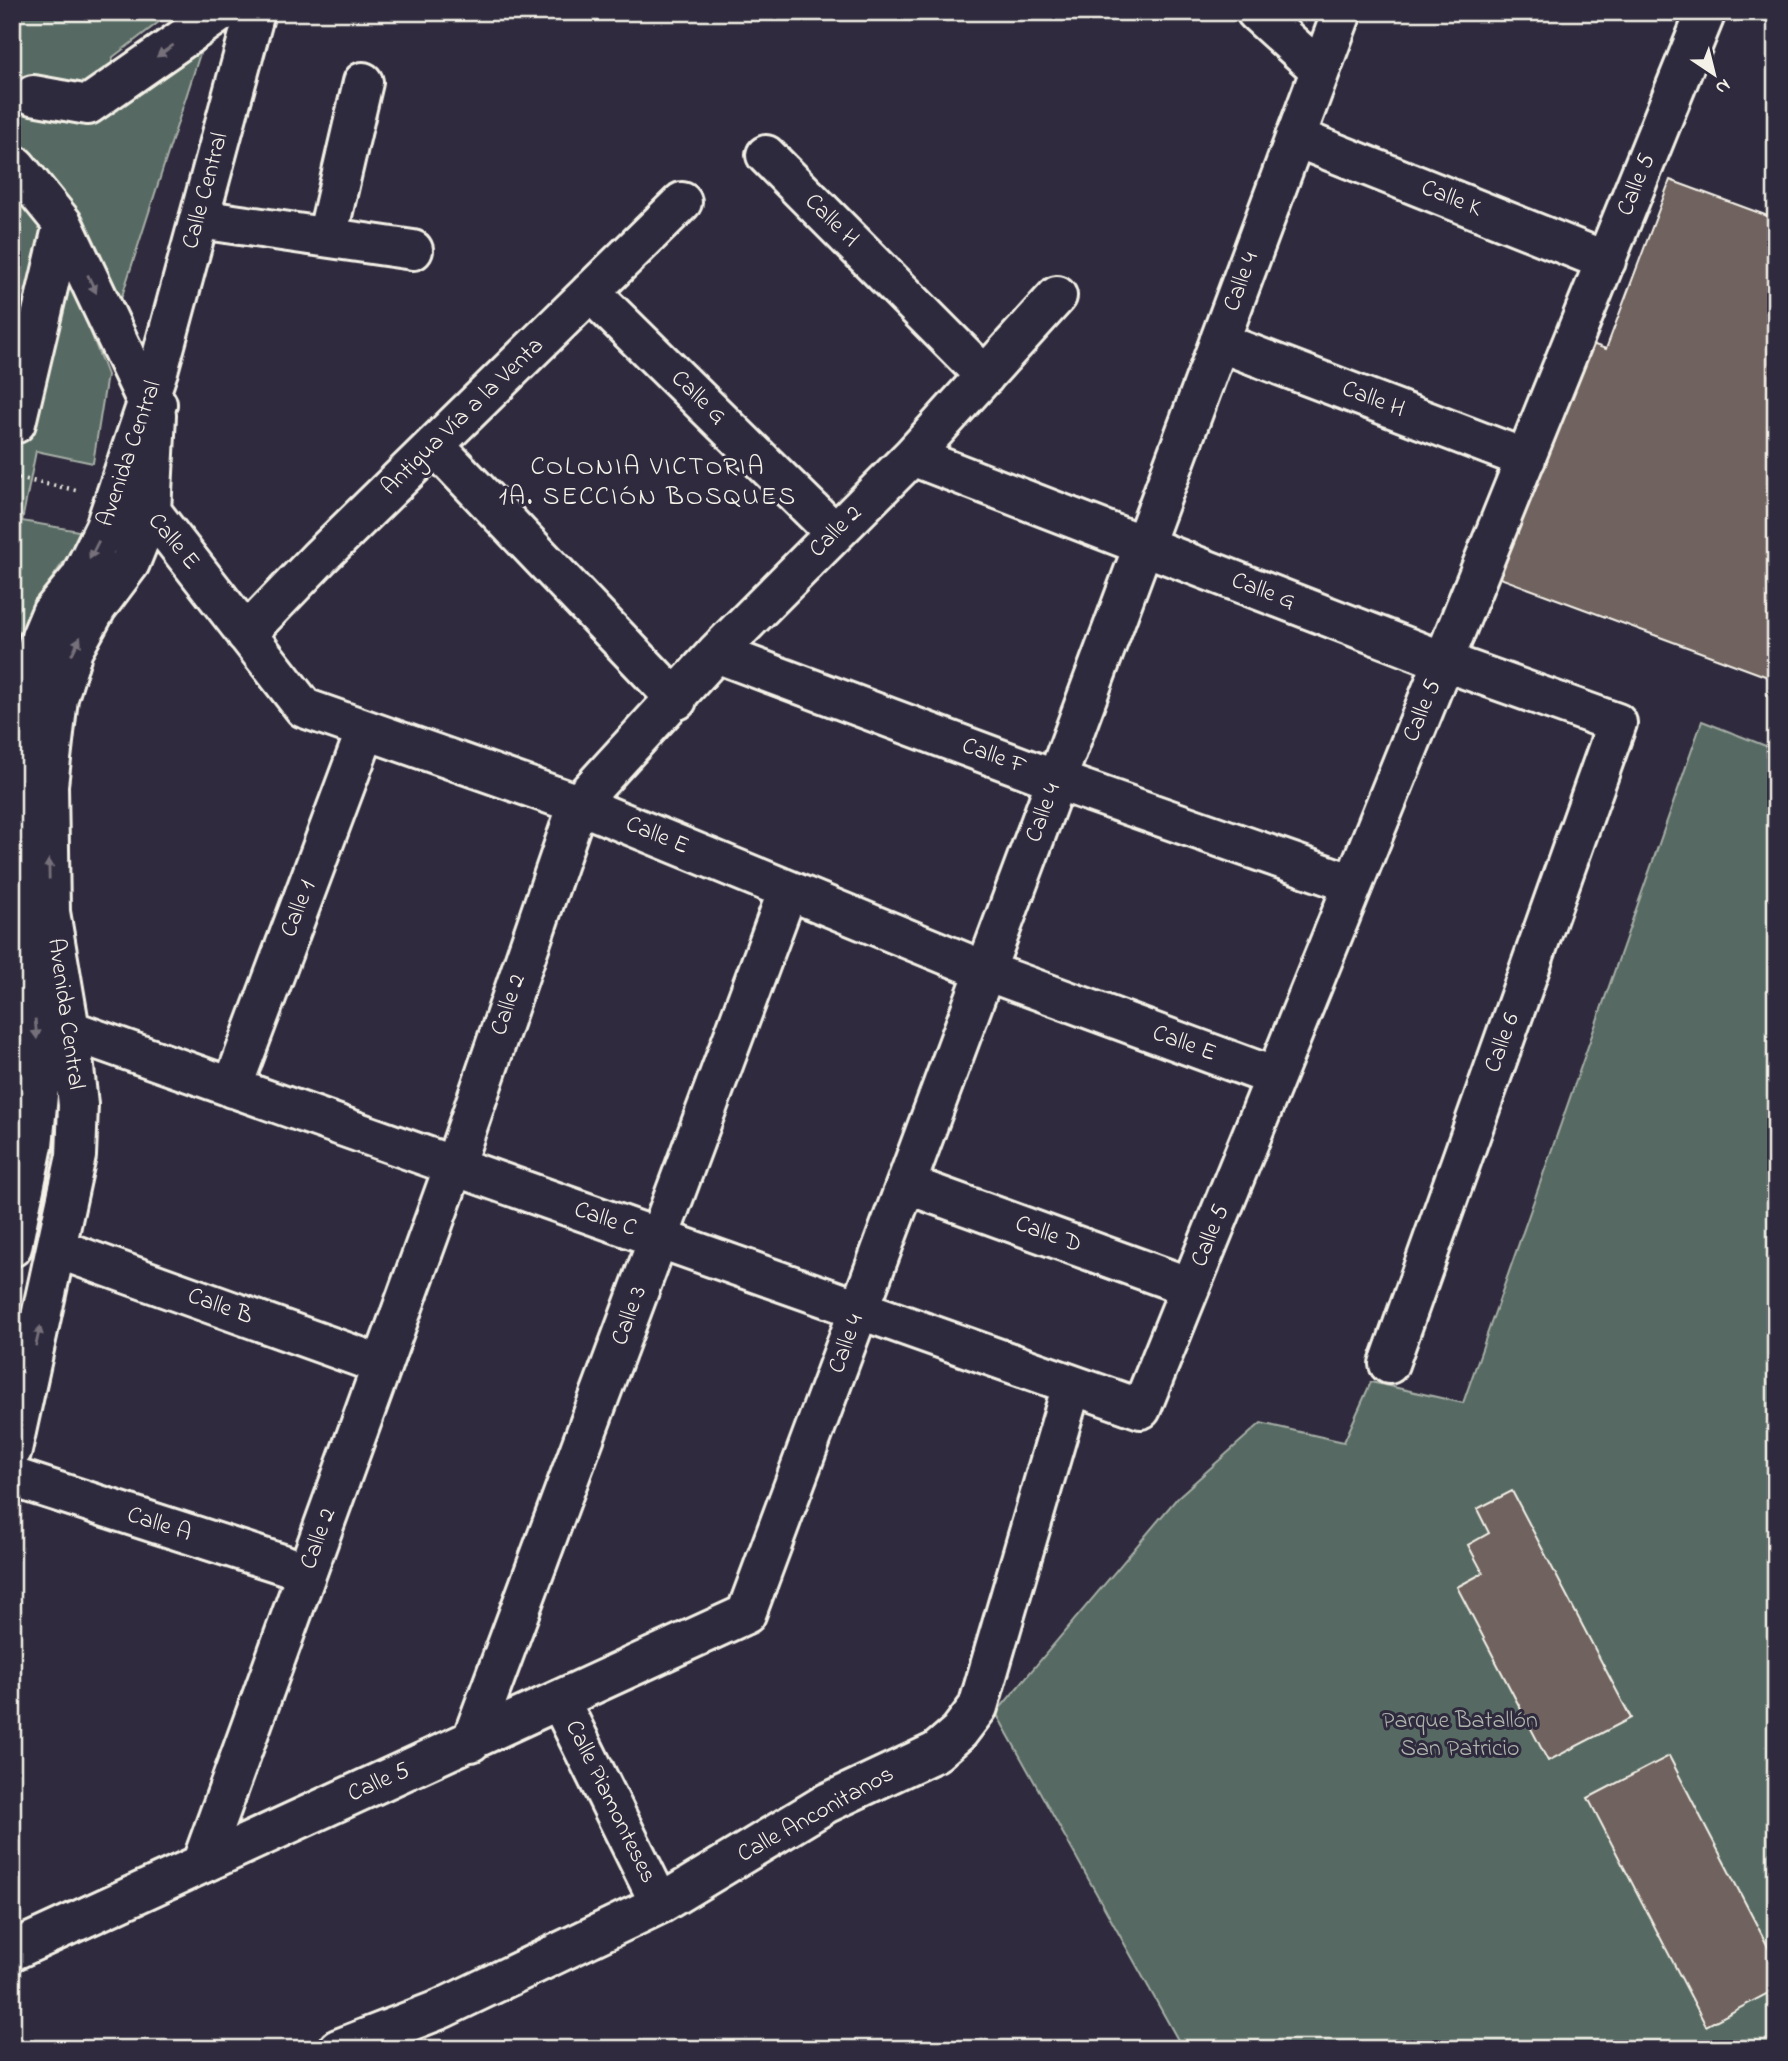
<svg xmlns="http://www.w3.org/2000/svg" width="1788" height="2061" viewBox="0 0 1788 2061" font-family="'Indie Flower',sans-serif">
	<rect width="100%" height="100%" fill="#2f2a3d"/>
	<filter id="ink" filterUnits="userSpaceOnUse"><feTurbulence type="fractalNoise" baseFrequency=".0143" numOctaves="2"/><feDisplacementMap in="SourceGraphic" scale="14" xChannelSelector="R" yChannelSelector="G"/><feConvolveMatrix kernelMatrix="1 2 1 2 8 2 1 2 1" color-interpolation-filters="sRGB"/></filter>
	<g filter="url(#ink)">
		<!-- green -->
		<path fill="#576a63" stroke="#a6aea6" stroke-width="2" d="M12,12H172L113,57L102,116L205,38L121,299L83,216L71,280L107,375L93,463L36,451L22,521L84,532L42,593L19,639L12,681Z
			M1702,721L1776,750V2049H1183L996,1713L1178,1497L1261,1423L1344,1442L1371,1382L1463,1403Z"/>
		<!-- building -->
		<path fill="#6f625e" stroke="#f4f1e8" stroke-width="2" d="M1670,180L1776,219V680L1492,575L1581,340L1606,349Z
			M1512,1491L1631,1718L1548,1761L1457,1587L1483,1573L1468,1545L1489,1533L1477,1509Z
			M1669,1756L1776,1962V1989L1706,2026L1588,1798Z"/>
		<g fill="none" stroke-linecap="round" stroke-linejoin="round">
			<!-- minor casing -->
			<g stroke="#f4f1e8" stroke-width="44">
				<path id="minor" d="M1256,12L1320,70
					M33,95L88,105L221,12
					M1295,137L1606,261
					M766,155L985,376
					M16,166L63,224L147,402L157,404
					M199,219L413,250
					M327,237L363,82
					M590,292L835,533
					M1219,342L1526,459
					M16,423L63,224
					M434,445L677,700
					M912,456L1443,661L1617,723L1389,1364
					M115,498L151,511L304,708L578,804L986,971L1275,1077
					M246,634L320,557L682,202
					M716,653L1056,780L1353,884
					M70,1030L1141,1409L1706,12
					M232,1088L366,730
					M906,1184L1190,1287
					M12,1247L33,1145L40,1075L21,819L28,698L38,644L51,613L80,578L105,527L158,371L255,12
					M58,1249L382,1365
					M12,1450L76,1156L78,1105L70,1030L50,912L48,785L58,698L73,650L97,607L130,563L151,511L156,415
					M12,1477L307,1572
					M560,1701L660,1904
					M471,1742L788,890
					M202,1862L454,1166L578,804L716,653L912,456L1057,296
					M12,1951L746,1614L1342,12
					M338,2049L441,2009L660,1904L827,1803L936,1752L959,1732L978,1707L1072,1385"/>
			</g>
			<!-- path -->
			<path stroke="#f4f1e8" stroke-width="4.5" stroke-dasharray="2 5" stroke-linecap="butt" d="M12,477L76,490"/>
			<!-- minor -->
			<use href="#minor" stroke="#2f2a3d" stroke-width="38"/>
		</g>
		<!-- one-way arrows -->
		<defs><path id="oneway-solid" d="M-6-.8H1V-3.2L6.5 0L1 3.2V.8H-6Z" transform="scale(1.75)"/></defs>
		<g fill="#747079">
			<use href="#oneway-solid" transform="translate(165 51) rotate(145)"/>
			<use href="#oneway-solid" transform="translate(92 284) rotate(65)"/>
			<use href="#oneway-solid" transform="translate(94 550) rotate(117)"/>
			<use href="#oneway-solid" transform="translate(76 646) rotate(-64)"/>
			<use href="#oneway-solid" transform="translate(49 869) rotate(-91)"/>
			<use href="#oneway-solid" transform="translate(36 1029) rotate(85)"/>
			<use href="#oneway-solid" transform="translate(38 1336) rotate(-77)"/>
		</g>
	</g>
	<g text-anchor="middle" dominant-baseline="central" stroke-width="6" stroke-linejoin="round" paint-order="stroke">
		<!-- street labels -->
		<g font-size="24" fill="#f4f1e8" stroke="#2f2a3d">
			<text transform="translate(1637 185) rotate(-68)">Calle 5</text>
			<text transform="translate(206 191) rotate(-75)">Calle Central</text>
			<text transform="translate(1451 199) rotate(22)">Calle K</text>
			<text transform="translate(831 221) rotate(45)">Calle H</text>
			<text transform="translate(1242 282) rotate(-70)">Calle 4</text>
			<text transform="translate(698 398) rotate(44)">Calle G</text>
			<text transform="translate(1373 400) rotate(21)">Calle H</text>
			<text transform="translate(463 417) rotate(-44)">Antigua Vía a la Venta</text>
			<text transform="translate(130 454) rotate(-71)">Avenida Central</text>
			<text transform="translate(836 532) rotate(-45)">Calle 2</text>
			<text transform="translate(173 542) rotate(50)">Calle E</text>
			<text transform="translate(1263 592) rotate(21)">Calle G</text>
			<text transform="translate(1423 711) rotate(-68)">Calle 5</text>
			<text transform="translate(994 757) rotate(20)">Calle F</text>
			<text transform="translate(1044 813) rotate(-70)">Calle 4</text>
			<text transform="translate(657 836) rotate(22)">Calle E</text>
			<text transform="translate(299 909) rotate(-69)">Calle 1</text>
			<text transform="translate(509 1005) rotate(-71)">Calle 2</text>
			<text transform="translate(65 1014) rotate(82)">Avenida Central</text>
			<text transform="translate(1503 1043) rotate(-70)">Calle 6</text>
			<text transform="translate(1184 1044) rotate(20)">Calle E</text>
			<text transform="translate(605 1220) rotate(19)">Calle C</text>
			<text transform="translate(1048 1235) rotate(20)">Calle D</text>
			<text transform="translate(1211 1236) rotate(-68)">Calle 5</text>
			<text transform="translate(220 1307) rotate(20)">Calle B</text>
			<text transform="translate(630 1316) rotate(-70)">Calle 3</text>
			<text transform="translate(847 1344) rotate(-70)">Calle 4</text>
			<text transform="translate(159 1525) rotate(18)">Calle A</text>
			<text transform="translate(319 1539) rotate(-70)">Calle 2</text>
			<text transform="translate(379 1783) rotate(-24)">Calle 5</text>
			<text transform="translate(610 1802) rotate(64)">Calle Piamonteses</text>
			<text transform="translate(816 1815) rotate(-29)">Calle Anconitanos</text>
		</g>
		<!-- park labels -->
		<g font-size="24" fill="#adb4ac" stroke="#2f2a3d">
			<text x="1460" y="1721">Parque Batallón<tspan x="1460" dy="28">San Patricio</tspan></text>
		</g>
		<!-- neighbourhood labels -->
		<g font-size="26" letter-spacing="2" fill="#f4f1e8" stroke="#2f2a3d">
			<text x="648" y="468">COLONIA VICTORIA<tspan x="648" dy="30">1A. SECCIÓN BOSQUES</tspan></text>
		</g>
	</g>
	<!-- margin -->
	<rect width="1788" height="2061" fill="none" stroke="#2f2a3d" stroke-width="42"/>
	<rect x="21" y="21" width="1746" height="2019" fill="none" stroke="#f4f1e8" stroke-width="2.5" filter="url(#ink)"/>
	<!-- north arrow -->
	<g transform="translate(1714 74) rotate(145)" stroke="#2f2a3d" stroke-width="5" paint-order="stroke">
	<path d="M0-5L12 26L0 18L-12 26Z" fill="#f4f1e8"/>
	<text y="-10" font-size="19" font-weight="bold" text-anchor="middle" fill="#f4f1e8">N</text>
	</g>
</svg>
